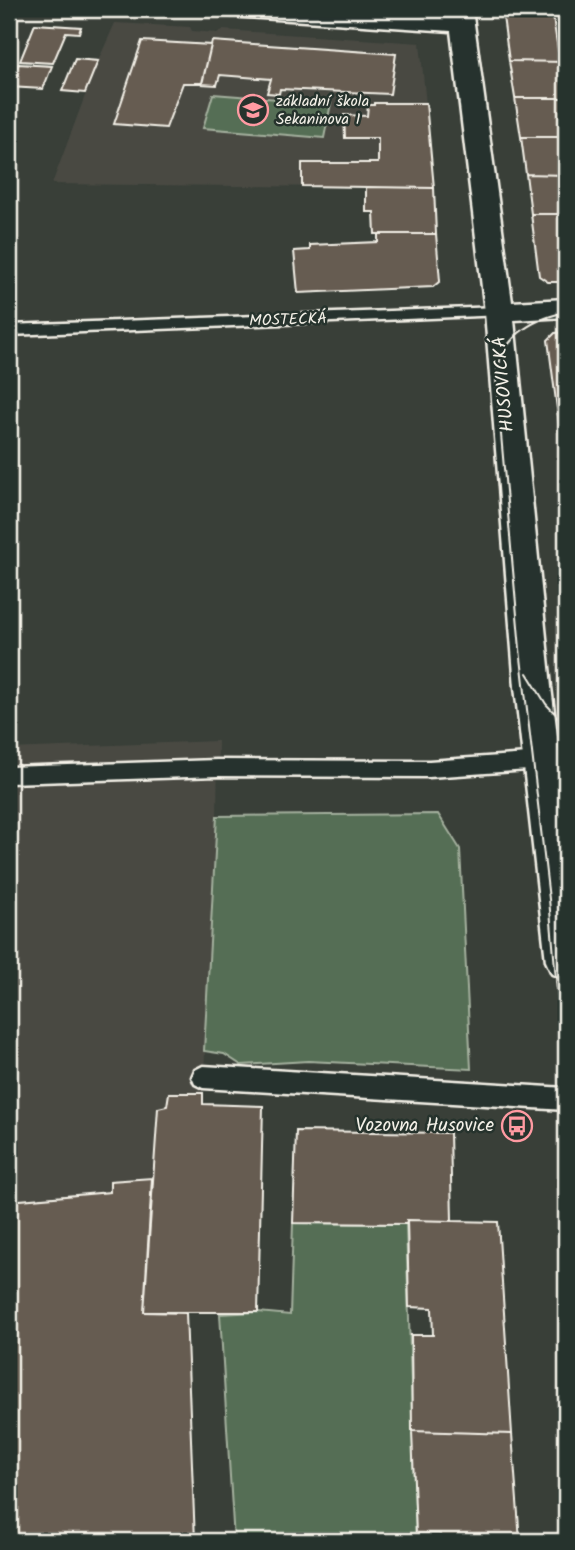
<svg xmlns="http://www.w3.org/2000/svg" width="575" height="1550" viewBox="0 0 575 1550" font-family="Kalam,sans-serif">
	<rect width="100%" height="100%" fill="#393f38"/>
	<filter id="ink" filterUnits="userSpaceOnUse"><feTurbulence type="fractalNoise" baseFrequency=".0143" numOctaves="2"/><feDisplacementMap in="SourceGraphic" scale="14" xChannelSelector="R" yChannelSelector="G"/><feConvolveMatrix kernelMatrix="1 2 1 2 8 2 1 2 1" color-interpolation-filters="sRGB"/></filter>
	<g filter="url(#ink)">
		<!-- built -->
		<path fill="#494a43" d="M115,23L190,27L192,31L217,33L223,30L420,43L434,188L52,184L98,61Z
			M218,741L217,816L203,1093H169L167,1106L158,1108L144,1311L186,1313L195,1541H9V749Z"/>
		<!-- green -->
		<path fill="#556e54" stroke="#a4b09e" stroke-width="2" d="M213,94L331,103L324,138L203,128Z
			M438,814L460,849L471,1069L308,1061L241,1065L224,1054L204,1051L217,816Z
			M293,1223L406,1224L416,1541H234L220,1314L258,1312L290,1315Z"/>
		<!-- building -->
		<path fill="#665b51" stroke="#f4f1e8" stroke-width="2" d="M502,9L552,11L558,50H566V62L509,61Z
			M35,24L81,27L79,33L66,32L53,63L20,61Z
			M142,41L211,45L202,83H183L166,128L114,124Z
			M212,41L396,54L390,94L280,89L279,94L267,93L271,79L220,75L217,85L202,84Z
			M75,59L98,61L85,93L62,91Z
			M509,61L566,62V75H560L566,98H515Z
			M18,64L52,66L43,89L9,87Z
			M515,98H566V137H521Z
			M374,103H426L434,188L302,186V163H378V138H345L344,115L367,116L368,105H374Z
			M521,137H566V175L526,174Z
			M526,174L566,175V214H531Z
			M366,187L434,188L436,234H375L374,212H366Z
			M531,214H566V282H548L539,276Z
			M378,234H436L440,281L433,287L298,293L294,251L310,250V245L378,242Z
			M566,332V424H559L548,340L555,333Z
			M559,424H566V462Z
			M169,1093H203V1104L263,1106L258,1312H144L158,1108L167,1106Z
			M296,1131L450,1133L452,1221L407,1220L406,1224L293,1223Z
			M152,1178L144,1312L186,1313L195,1541H9V1201L110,1192V1181Z
			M407,1220L498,1222L512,1434L412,1431L411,1335H433L432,1308L409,1307Z
			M412,1431L512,1434L520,1541H441L440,1534H416Z"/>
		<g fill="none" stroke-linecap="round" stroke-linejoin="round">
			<!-- lane casing -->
			<g stroke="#f4f1e8" stroke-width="5">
				<path id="lane" d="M499,307L504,309L507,312L504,315L9,335V325Z
					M542,753L549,755L552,761L549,767L542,769L429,777L217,776L9,783V767L217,760L429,761Z
					M203,1066L566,1088V1110L203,1088L195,1084L192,1077L195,1070Z"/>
			</g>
			<!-- street casing -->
			<g stroke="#f4f1e8" stroke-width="5">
				<path id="street" d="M220,9H329L449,17L448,9H472L512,302L566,299V317L514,320L551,687L566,808V979L552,974L546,961L515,687L485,312L451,31L232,16L224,14Z"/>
			</g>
			<!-- lane -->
			<use href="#lane" fill="#26332d" fill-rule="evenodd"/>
			<!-- street -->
			<use href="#street" fill="#26332d" fill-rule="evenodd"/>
			<!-- tram -->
			<path stroke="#f4f1e8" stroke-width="2" d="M566,312C529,320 501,338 496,378L520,649L549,899L566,1093
				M527,673L546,704L566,725"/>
		</g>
	</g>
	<!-- icons -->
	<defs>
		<g id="school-ring" transform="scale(1.575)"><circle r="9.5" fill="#26332d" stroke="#ff9aa2" stroke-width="1.5"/><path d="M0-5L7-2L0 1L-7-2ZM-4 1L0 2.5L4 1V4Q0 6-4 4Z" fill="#ff9aa2"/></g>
		<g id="bus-ring" transform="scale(1.575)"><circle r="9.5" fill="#26332d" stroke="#ff9aa2" stroke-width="1.5"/><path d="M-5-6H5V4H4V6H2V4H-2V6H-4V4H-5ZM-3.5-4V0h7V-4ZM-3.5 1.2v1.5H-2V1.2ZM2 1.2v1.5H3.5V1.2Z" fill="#ff9aa2"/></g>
	</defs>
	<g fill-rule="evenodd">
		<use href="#school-ring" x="253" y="110"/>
		<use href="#bus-ring" x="517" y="1126"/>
	</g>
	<g text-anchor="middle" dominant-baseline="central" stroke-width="5" stroke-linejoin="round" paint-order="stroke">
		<!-- far-poi labels -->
		<g font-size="16" fill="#f4f1e8" stroke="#26332d" text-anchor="start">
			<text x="276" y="101">základní škola<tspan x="276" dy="18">Sekaninova 1</tspan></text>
		</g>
		<!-- far-street labels -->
		<g font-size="16" fill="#f4f1e8" stroke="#26332d">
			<text transform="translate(288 320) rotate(-2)">MOSTECKÁ</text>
		</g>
		<!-- street labels -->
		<g font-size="19" fill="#f4f1e8" stroke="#26332d">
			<text transform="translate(504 384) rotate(-95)">HUSOVICKÁ</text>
		</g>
		<!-- poi labels -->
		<g font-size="19" fill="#f4f1e8" stroke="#26332d" text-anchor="end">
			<text x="494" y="1126">Vozovna Husovice</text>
		</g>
	</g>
	<!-- margin -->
	<rect width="575" height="1550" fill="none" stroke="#26332d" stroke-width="35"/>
	<rect x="18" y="18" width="540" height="1515" fill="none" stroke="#f4f1e8" stroke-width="2.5" filter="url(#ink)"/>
</svg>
